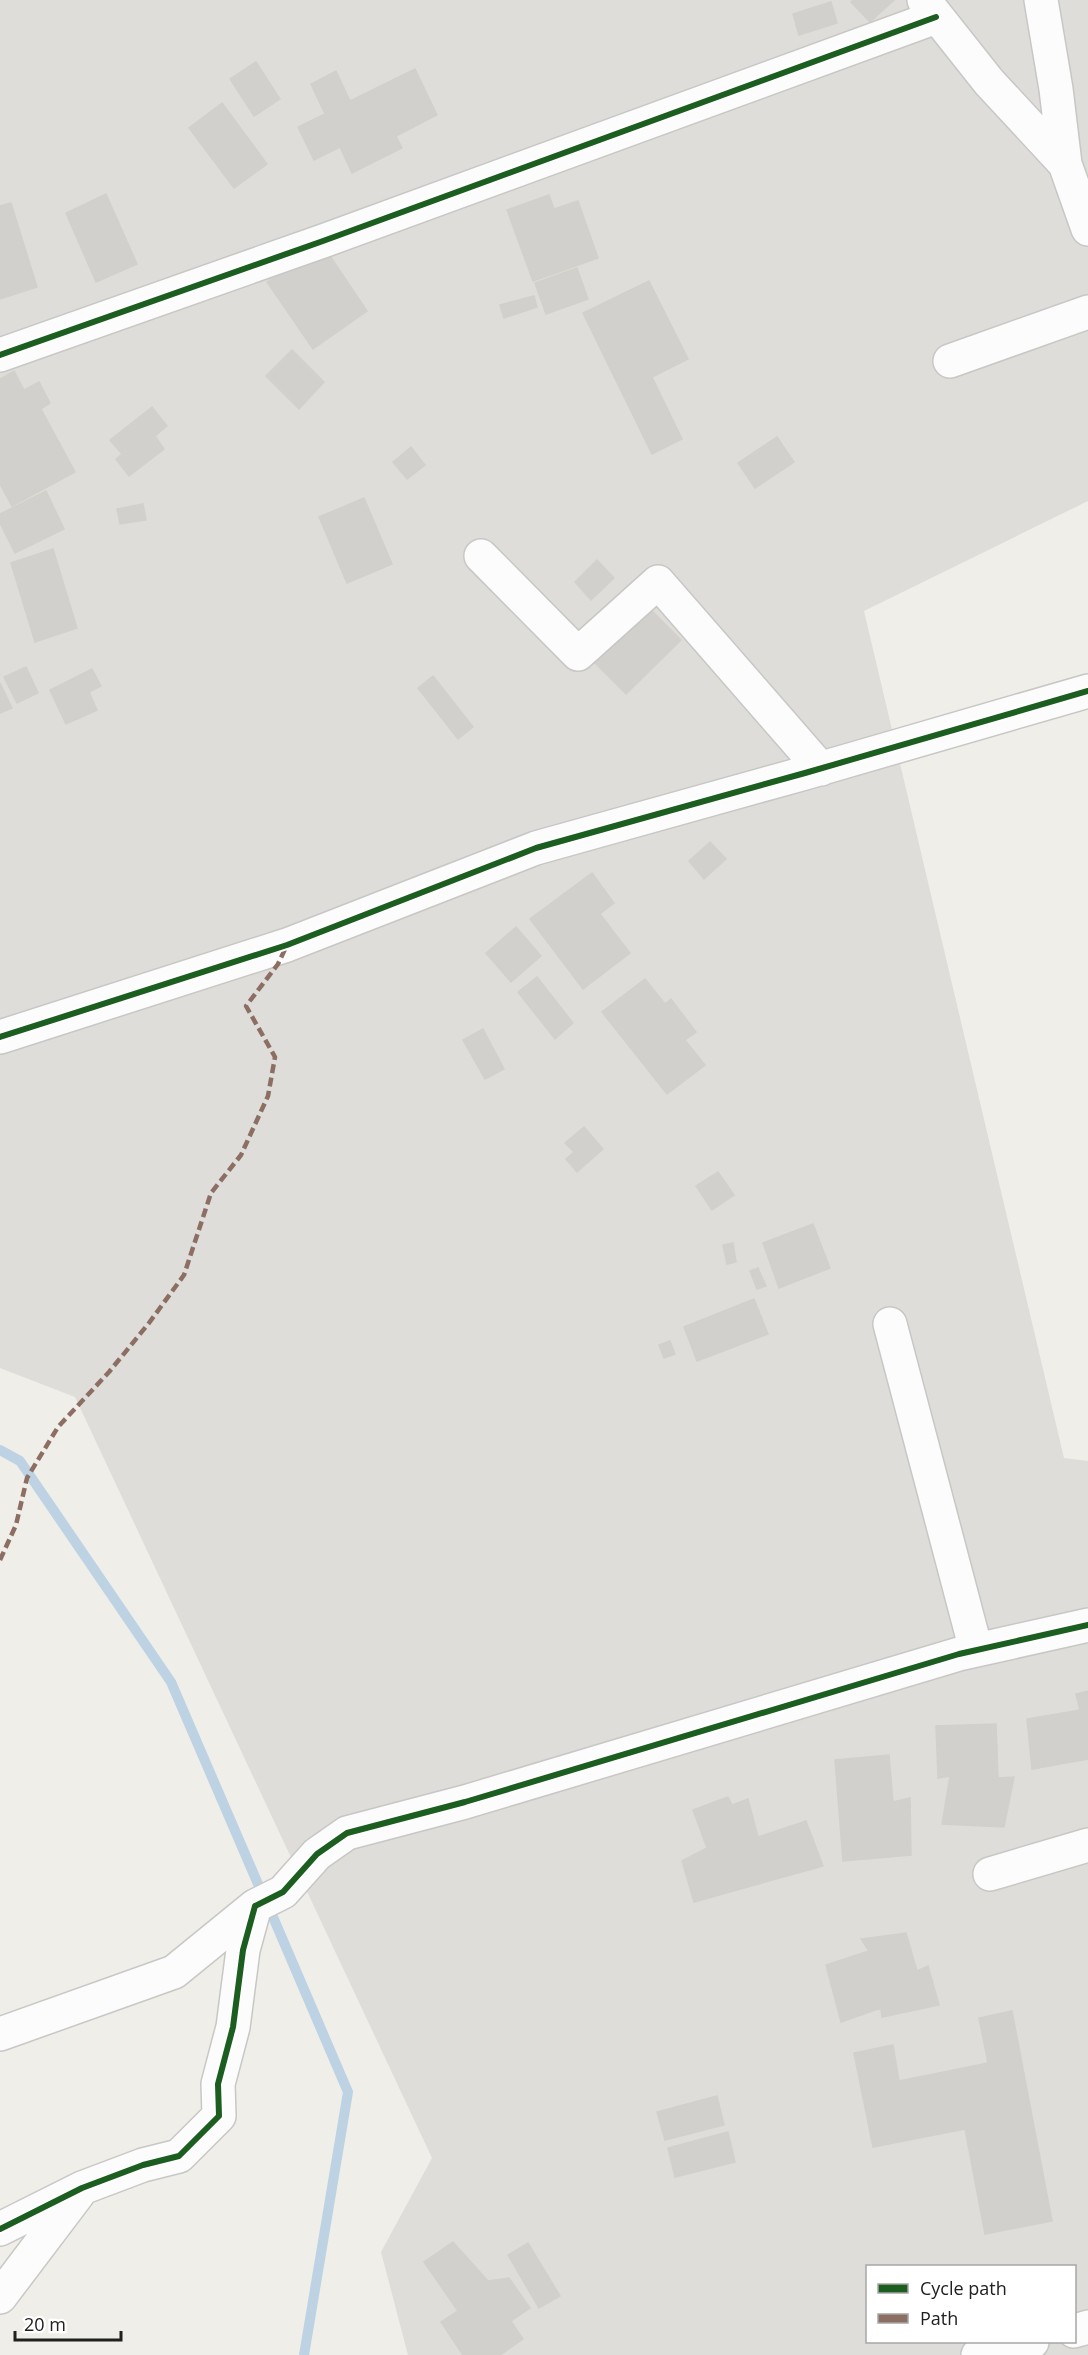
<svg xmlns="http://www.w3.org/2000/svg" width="1088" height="2355" viewBox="0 0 1088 2355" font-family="'Open Sans',sans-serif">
	<rect width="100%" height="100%" fill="#efeee9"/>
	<!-- residential -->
	<path fill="#deddda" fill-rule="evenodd" d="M0,0H1088V501L864,611L1064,1458L1088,1461V2355H408L381,2252L432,2158L75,1397L0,1368ZM868,2266H1074V2342H868Z"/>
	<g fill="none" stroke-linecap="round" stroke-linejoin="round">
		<!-- stream -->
		<path stroke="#bdd2e2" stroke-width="10" d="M0,1450L20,1461L171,1682L258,1884
			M270,1910L348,2092L304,2355"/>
	</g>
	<!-- building -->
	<path fill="#d1d0cc" stroke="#d2d0ca" stroke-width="1.5" d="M853,0H894L870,22L851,2Z
		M831,2L837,23L799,35L793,14Z
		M256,62L280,99L254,116L230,79Z
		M415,69L437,115L396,136L402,148L352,173L340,147L314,160L298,127L325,114L311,84L336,71L350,101Z
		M222,103L267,164L234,188L189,128Z
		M106,194L137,264L96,282L66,213Z
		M549,195L554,209L578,201L598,258L533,281L507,210Z
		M11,203L37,287L0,299V206Z
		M322,244L367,311L313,349L267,282Z
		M577,268L588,299L546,314L535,283Z
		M649,281L688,359L652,377L682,439L652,454L583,313Z
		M534,296L537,307L504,318L500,305Z
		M292,350L324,382L299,409L266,376Z
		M14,371L24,390L39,382L50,403L41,409L75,472L12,506L0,484V379Z
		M152,407L167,426L155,436L164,449L129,476L116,459L122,454L110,440Z
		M777,437L794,462L755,488L738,463Z
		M411,447L425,465L407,479L393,462Z
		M46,491L64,529L15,553L0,523V514Z
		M364,498L392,564L347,583L319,517Z
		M143,504L146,520L120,524L117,509Z
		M53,549L77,628L35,642L11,563Z
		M597,560L614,578L591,600L575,582Z
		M649,608L681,640L626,694L594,662Z
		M26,667L38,693L17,703L4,677Z
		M92,669L101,686L89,692L97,710L66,724L50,690Z
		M433,676L473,727L458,739L418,688Z
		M0,683L12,708L0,713Z
		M710,842L726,859L704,879L689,861Z
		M592,873L614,903L600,914L630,953L583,989L530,919Z
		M516,927L541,956L511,982L486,953Z
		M537,977L573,1023L555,1039L518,992Z
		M645,979L665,1004L671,999L696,1032L685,1040L705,1065L667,1094L602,1012Z
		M483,1029L504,1069L485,1079L463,1040Z
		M584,1127L603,1149L577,1172L566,1159L574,1152L565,1143Z
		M718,1172L734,1195L712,1210L696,1186Z
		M813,1224L830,1268L779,1288L763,1243Z
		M733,1243L736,1262L727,1264L723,1245Z
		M758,1268L766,1286L757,1289L750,1271Z
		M754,1299L768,1334L697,1361L684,1327Z
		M670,1341L675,1354L664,1358L659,1345Z
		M1088,1691V1759L1032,1769L1027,1719L1080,1710L1076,1694Z
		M996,1724L998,1778L1014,1777L1004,1827L942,1824L950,1776L938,1778L936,1726Z
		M889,1755L893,1802L910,1798L911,1855L843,1861L835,1760Z
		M728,1797L732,1805L748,1799L758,1837L806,1821L823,1866L694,1902L682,1861L707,1848L693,1810Z
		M906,1933L917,1971L928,1966L939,2005L882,2017L881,2008L841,2022L826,1965L869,1951L861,1939Z
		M1012,2011L1052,2221L985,2234L965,2129L873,2147L854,2053L893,2045L899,2081L988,2063L979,2018Z
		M717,2096L724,2125L665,2140L657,2112Z
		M728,2132L735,2162L675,2177L668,2148Z
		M453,2242L488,2281L509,2278L530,2308L511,2321L523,2339L500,2355H463L441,2322L458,2311L424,2262Z
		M528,2243L560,2296L539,2308L508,2255Z"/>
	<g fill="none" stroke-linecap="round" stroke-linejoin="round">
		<!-- minor casing -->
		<g stroke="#c7c7c5" stroke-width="36">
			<path id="minor" d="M924,0L989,82L1065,164
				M1041,0L1056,89L1065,164L1088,229
				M0,355L323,241L936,17
				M950,361L1088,312
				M481,556L578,654L658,582L821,769
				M0,1037L287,945L536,848L805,773L1088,691
				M890,1324L976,1650
				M990,1874L1088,1845
				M0,2034L174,1972L255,1906
				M0,2229L82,2188L143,2165L179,2156L219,2116L218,2084L233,2027L243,1950L255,1906L283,1892L317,1854L347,1833L465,1802L959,1654L1088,1625
				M0,2297L78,2194
				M1074,2331L1088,2327
				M978,2355L1032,2342"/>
		</g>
		<!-- minor -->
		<use href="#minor" stroke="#fdfcfc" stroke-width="33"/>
		<!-- quiet -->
		<path stroke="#8d6e63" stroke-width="4.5" stroke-dasharray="9 4.5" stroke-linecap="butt" d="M0,1560L16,1525L27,1478L58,1427L109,1372L149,1323L184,1275L211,1193L241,1155L268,1096L275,1057L246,1006L278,964L287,945"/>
		<!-- cycleway casing -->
		<g stroke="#fff" stroke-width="10">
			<path id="cycleway" d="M0,355L323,241L936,17
				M0,1037L287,945L536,848L805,773L1088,691
				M0,2229L82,2188L143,2165L179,2156L219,2116L218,2084L233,2027L243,1950L255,1906L283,1892L317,1854L347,1833L465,1802L959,1654L1088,1625"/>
		</g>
		<!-- cycleway -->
		<use href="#cycleway" stroke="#1b5e20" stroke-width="6"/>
	</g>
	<!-- legend -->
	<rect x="866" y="2265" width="210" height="78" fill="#ffffff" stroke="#a6a6a6" stroke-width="1.5"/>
	<rect x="878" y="2284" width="30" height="9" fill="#1b5e20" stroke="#a6a6a6" stroke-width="1.5"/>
	<text x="920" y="2295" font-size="18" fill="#202020">Cycle path</text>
	<rect x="878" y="2314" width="30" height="9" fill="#8d6e63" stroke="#a6a6a6" stroke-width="1.5"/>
	<text x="920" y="2325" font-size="18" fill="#202020">Path</text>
	<!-- scale -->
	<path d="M15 2331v9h106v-9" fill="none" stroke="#202020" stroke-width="3"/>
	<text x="24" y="2331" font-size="18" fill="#202020" stroke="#ffffff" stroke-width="4.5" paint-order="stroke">20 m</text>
</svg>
